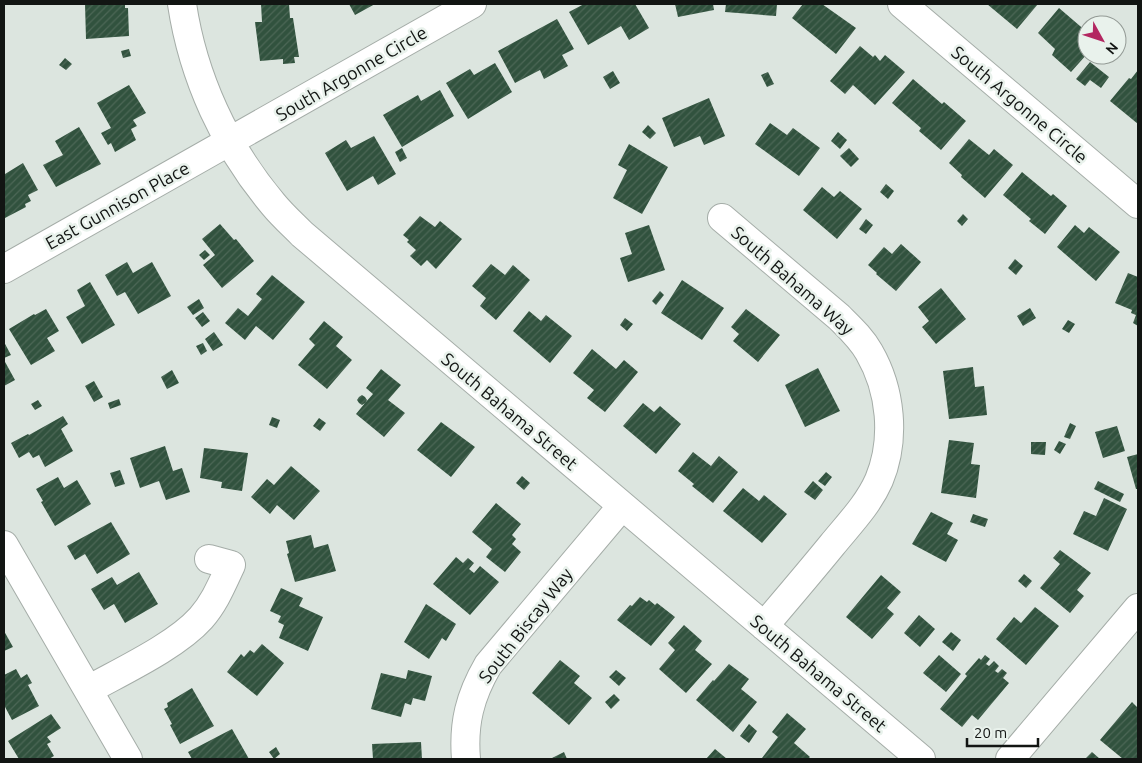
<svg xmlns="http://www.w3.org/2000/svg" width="1142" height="763" viewBox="0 0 1142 763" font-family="Ubuntu,sans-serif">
	<defs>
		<pattern id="building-hatch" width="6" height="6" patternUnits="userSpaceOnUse" patternTransform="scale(1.25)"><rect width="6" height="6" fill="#31523e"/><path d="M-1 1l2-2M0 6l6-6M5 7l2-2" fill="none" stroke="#4c6756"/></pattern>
	</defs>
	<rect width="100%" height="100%" fill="#dce5df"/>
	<!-- building -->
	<path fill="url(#building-hatch)" d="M85,4H125V8H128L129,36L86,39Z
		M261,4H289L290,18H293L299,57H294L295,63L283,64V59L260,61L255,22H262Z
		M349,4H375L355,15Z
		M584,4H635L649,28L629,40L621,26L588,45L569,12Z
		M675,4H713L714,10L678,17Z
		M726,4H777L776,16L725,12Z
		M803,4H822L856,28L836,54L792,18Z
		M987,4H1038L1017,29Z
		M1059,8L1087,32V54L1071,72L1052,55L1055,49L1038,33Z
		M557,19L574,49L562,55L568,66L544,79L540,70L515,83L498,51Z
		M860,46L873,57L875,55L880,61L885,55L905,72L875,105L853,85L845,94L830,81Z
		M129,49L131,56L123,58L121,51Z
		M65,58L72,64L66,70L59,65Z
		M1090,62L1109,77L1101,88L1090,80L1085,86L1076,79Z
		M495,63L512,92L468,119L446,83L470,69L474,75Z
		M1138,70V124L1110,101L1129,78L1131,79Z
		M613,71L620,83L610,89L603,77Z
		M768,72L774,84L767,87L761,75Z
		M913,79L942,104L944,102L966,121L941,150L919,131L921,128L892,103Z
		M129,85L146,113L133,120L137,126L131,129L136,140L115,152L111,143L108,145L101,133L111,128L97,103Z
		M440,90L454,116L402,147L383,115L418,95L421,101Z
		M709,98L725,136L704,145L700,136L674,147L662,118Z
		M770,123L787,135L793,128L820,148L799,176L755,144Z
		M648,125L656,133L650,139L642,132Z
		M79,127L101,164L56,187L43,165L63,155L55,141Z
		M838,132L847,140L840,149L831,141Z
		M374,136L396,174L378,185L373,176L347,191L325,153L346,140L351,148Z
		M969,139L989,155L994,149L1013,165L985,198L961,177L962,175L949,163Z
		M629,144L668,167L642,214L613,198L627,170L618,165Z
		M402,148L407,158L400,162L395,152Z
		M849,148L859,159L851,167L840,156Z
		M23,163L38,190L28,195L31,201L25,204L26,207L5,218L4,216L5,174Z
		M1022,172L1051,196L1053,194L1067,206L1045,234L1029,221L1031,219L1003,195Z
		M886,184L894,191L888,199L880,192Z
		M822,187L834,197L840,191L862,209L837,239L803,210Z
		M963,214L968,219L962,226L957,221Z
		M420,216L435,227L440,221L462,239L436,269L427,260L421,266L410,256L416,250L407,242L409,240L403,235Z
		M866,219L873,225L866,234L859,229Z
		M220,224L234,240L236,239L254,261L222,288L203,265L215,255L202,239Z
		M649,225L665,270L628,282L620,258L632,254L625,233Z
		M1075,225L1084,233L1089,227L1120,252L1096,281L1057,247Z
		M901,244L921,262L896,291L876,274L877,273L868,265L884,247L892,254Z
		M205,250L210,255L204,260L199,255Z
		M1015,259L1023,266L1016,275L1008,268Z
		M127,262L133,273L152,262L171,296L138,314L125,292L117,296L105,275Z
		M491,264L505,275L513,265L530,280L496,320L480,306L486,298L472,286Z
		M1128,273L1138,277V326L1133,323L1136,315L1131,313L1132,310L1115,303Z
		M272,275L305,302L273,340L256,326L245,340L225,323L238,308L248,316L262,299L256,294Z
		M682,280L724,308L702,340L661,313Z
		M90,282L115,325L82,344L66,317L85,306L77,290Z
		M941,288L966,319L936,344L922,327L929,321L918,307Z
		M660,291L664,295L656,305L652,301Z
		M199,299L204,308L193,315L187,307Z
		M1030,308L1036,318L1023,326L1017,316Z
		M46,309L59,331L47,338L55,351L31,365L9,329L34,314L35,315Z
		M746,309L780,335L758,362L733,341L739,334L731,327Z
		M529,311L541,321L546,315L572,336L550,363L513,331Z
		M203,312L210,321L202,327L195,318Z
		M625,318L633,324L627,331L620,325Z
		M1068,320L1075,324L1069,333L1062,329Z
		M324,321L343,337L336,346L352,360L327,389L298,365L315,345L309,339Z
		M214,332L223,345L213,351L205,339Z
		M4,342L11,355L4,358Z
		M203,343L207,351L201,355L196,346Z
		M592,349L616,369L624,360L638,372L605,412L587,398L594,390L573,373Z
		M4,360L15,380L4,386Z
		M973,367L975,387L984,386L987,415L949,419L943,371Z
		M818,368L840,411L805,427L785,385Z
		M381,369L401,385L388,400L405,413L384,437L356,414L365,403L362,405L359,403L357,400L359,397L362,395L365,397L367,400L365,403L373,394L366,388Z
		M172,370L179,383L167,389L161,377Z
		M94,381L103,397L94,402L85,386Z
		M119,399L121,405L110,409L108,403Z
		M38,400L42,406L35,410L31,404Z
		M643,403L654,412L660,406L681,424L656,454L623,426Z
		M63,416L68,424L61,429L73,451L45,467L39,455L33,458L29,452L19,458L11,443L28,434L29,435Z
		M272,417L280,420L277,428L269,425Z
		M319,418L326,423L320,431L313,426Z
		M441,422L475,447L451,477L417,450Z
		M1070,423L1076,426L1070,439L1064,437Z
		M1117,426L1125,451L1103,458L1095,432Z
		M949,440L974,443L971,464L980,465L976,498L941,493Z
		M1059,441L1066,444L1060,454L1054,450Z
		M1031,442H1046L1045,455L1031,454Z
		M165,446L173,471L182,468L190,492L166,500L159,481L140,488L130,458Z
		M204,448L248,453L242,491L222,488H221L222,482L200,478Z
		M693,452L711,466L719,456L738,472L713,503L692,486L694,484L678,471Z
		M1138,454V489H1136L1127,457Z
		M291,466L320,491L294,520L277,505L270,514L251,497L267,479L274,485Z
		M120,470L125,484L115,487L110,473Z
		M826,472L832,477L825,486L818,481Z
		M522,476L530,483L524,490L516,483Z
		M58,477L64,488L77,480L91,504L55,526L41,502L43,501L36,489Z
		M813,481L823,490L815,500L804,492Z
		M1098,481L1124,494L1120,502L1094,489Z
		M743,488L759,501L764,495L787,514L762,543L723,511Z
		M1104,498L1127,509L1108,551L1073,534L1084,511L1096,516Z
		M496,503L521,524L512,535L516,539L512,544L521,552L505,572L486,557L492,549L472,532Z
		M931,512L953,523L947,534L958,540L946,562L912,544Z
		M973,514L988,519L985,527L970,522Z
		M111,522L130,554L97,574L85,554L75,560L67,546Z
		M311,535L314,548L328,544L336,571L295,582L287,554L289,553L286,541Z
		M1060,550L1091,573L1077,590L1084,596L1070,613L1040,588L1060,564L1053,558Z
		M456,557L463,563L468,558L474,563L469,569L474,573L480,566L499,582L470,615L433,584Z
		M139,572L158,604L125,623L114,604L104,610L91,589L112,577L117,585Z
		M1024,574L1032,581L1026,588L1018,581Z
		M881,575L901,592L887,608L894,614L872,639L846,617Z
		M281,588L303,598L299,606L323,617L308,651L279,638L284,625L278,622L281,616L270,611Z
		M640,597L647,602L649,600L655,605L657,603L675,617L651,646L617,620L630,605L632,606Z
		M426,604L456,624L446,641L442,638L429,659L404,642Z
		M1035,607L1059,626L1026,665L996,639L1014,617L1021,623Z
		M919,615L935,629L920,647L904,633Z
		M684,625L702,641L695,650L712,664L686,693L659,669L675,650L668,643Z
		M4,631L13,647L4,651Z
		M951,632L961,640L953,651L942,642Z
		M262,644L284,663L257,696L227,672L241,654L244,657L250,650L254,653Z
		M939,655L961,674L946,692L923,673Z
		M985,655L990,659L986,664L989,666L994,661L999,666L995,671L998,673L1002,669L1007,673L1003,678L1009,683L978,720L972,715L962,727L940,709L967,676L965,674L979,658L981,660Z
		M560,660L580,676L574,683L592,698L569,725L532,693Z
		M729,664L749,679L741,689L757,702L733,732L696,700L713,680L714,681Z
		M16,669L21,678L27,674L32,683L28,685L39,706L12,720L4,705V675Z
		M408,670L432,676L425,701L413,698L411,705L405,703L401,717L371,709L381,673L406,679Z
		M616,670L626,678L619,686L609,677Z
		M192,688L214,726L180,744L170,725L172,724L164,709L168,707L167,703Z
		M614,694L620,700L611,709L605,702Z
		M1132,702L1138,708V757L1136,759H1123L1100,740Z
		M787,713L806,729L794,743L810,757L808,759H763L762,758L778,737L772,732Z
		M51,714L61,728L47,737L51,742L47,744L54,756L49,759H19L8,741Z
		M749,724L757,731L749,743L740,736Z
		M232,729L249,759H213L212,758L192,759L188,752Z
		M421,742L422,759H373L372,744Z
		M276,747L280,754L274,759L269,752Z
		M715,749L727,759H706Z
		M564,752L567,759H550Z
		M1092,752L1100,759H1085Z"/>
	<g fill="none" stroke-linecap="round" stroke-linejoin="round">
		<!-- street casing -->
		<g stroke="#a5ada8" stroke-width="30">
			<path id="street" d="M182,4C193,77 225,147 273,204C282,215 292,224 302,234L921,759
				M902,4L1138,204
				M722,218L839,317C850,328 861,338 869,352C891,390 896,439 879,480C868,505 849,524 832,545C810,572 787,599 764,626
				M4,269L472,4
				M4,545L128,759
				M88,690C122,671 176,646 201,618C215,602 222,584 231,565L209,559
				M466,759C463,723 470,696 488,665L622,506
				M1010,759L1138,608"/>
		</g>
		<!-- street -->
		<use href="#street" stroke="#fff" stroke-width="28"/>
	</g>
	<g text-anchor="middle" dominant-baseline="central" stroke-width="5" stroke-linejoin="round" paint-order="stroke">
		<!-- street labels -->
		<g font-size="18" fill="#121513" stroke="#e9f2ec">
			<text transform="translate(351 73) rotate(-30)">South Argonne Circle</text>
			<text transform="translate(1020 104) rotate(40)">South Argonne Circle</text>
			<text transform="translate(117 205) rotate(-29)">East Gunnison Place</text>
			<text transform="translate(793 280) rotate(41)">South Bahama Way</text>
			<text transform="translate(510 411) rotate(40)">South Bahama Street</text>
			<text transform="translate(525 625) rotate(-52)">South Biscay Way</text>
			<text transform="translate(819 673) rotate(40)">South Bahama Street</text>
		</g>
	</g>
	<!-- border -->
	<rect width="1142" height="763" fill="none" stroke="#121513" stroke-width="10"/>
	<!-- north arrow -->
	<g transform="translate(1102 40) rotate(130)"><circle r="24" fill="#e9f2ec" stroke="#939a95"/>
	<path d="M0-4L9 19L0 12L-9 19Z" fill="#b32761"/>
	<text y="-8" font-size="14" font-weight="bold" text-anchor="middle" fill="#121513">N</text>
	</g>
	<!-- scale -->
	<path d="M967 738v8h71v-8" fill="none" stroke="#121513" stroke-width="2.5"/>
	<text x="974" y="738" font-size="15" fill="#121513" stroke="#e9f2ec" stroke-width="4" paint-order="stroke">20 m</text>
</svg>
